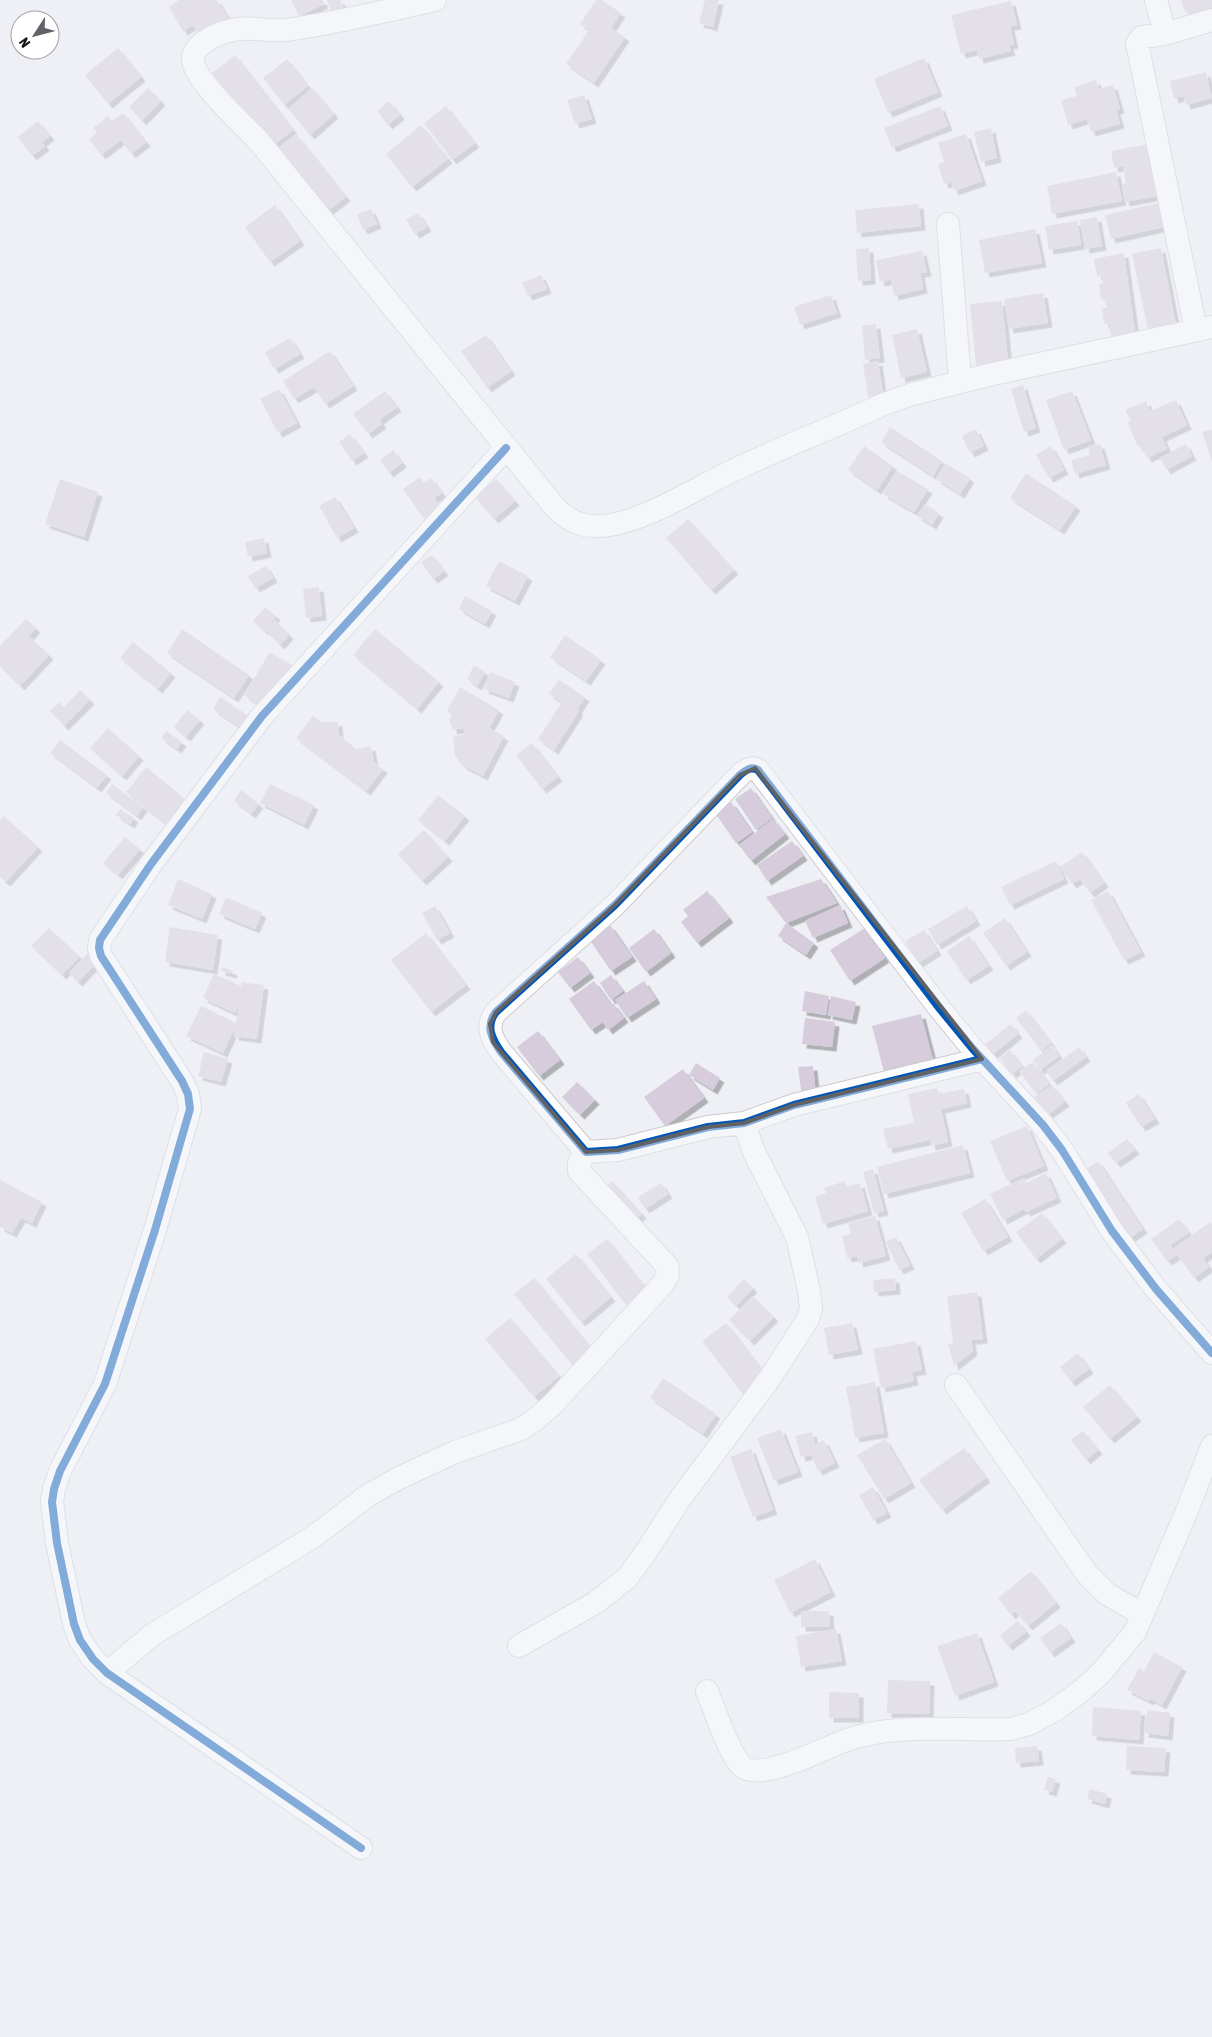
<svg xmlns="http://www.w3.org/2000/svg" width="1212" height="2037" viewBox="0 0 1212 2037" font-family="'Asap Condensed',sans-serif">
	<defs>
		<filter id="shadow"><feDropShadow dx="4.5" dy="4.5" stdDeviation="0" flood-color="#0004"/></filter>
	</defs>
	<rect width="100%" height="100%" fill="#eff0f5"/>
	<!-- building -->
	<path fill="#d6ccdb" filter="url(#shadow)" d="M179,0H217L231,24L202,41L193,25L183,31L169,7Z
		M291,0H322L324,4L299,16Z
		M327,0H340L344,9L332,13Z
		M596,0H602L621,13L611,28L625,37L594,83L566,64L589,30L580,24Z
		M705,0H719L713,27L699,23Z
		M1181,0H1212V7L1188,14L1187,11L1185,12Z
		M1011,1L1017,25L1010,26L1014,44L1009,45L1011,51L979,59L977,50L961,54L951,15Z
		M118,48L141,77L108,104L85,75Z
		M235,55L293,130L270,148L212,73Z
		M924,58L938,92L888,113L874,79Z
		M287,59L308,86L284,105L263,78Z
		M1206,72L1212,98L1186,105L1183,96L1174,99L1170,81Z
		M1096,80L1099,89L1113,85L1120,109L1116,110L1120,124L1091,132L1087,119L1068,125L1061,100L1077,96L1074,87Z
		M148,88L161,101L142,121L129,107Z
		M312,88L334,114L310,135L288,109Z
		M584,95L592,119L575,124L567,100Z
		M389,101L400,115L388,125L377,111Z
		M446,106L475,143L452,160L424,123Z
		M940,106L948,126L892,148L884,128Z
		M123,113L146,142L131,154L121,140L101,155L89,139L97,133L93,128L108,116L112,121Z
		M38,121L50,136L42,142L45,146L32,156L18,137Z
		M421,125L448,159L412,187L386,154Z
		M991,128L997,158L981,162L974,132Z
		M296,134L346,197L325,213L276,150Z
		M966,134L982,181L954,191L951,182L944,184L938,164L944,162L938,143Z
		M1148,144L1157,196L1125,202L1122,184L1126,183L1123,166L1114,168L1111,151Z
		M1116,172L1122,201L1052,214L1047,186Z
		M1158,203L1164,227L1111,239L1105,215Z
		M919,204L921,226L857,233L855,210Z
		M275,205L300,241L270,262L245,227Z
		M371,209L377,224L363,230L357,214Z
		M418,213L427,227L415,234L406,220Z
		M1097,217L1102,246L1085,249L1080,220Z
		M1077,221L1081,245L1049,250L1045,226Z
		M1035,229L1042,263L985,273L979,240Z
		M869,248L871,280L858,281L856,249Z
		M1161,248L1176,325L1148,330L1132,254Z
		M922,251L927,272L920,273L923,289L894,296L891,280L880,282L876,260Z
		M1124,253L1135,332L1111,336L1109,324H1104L1102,308H1107L1105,299L1101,300L1099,284L1103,283L1102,275L1097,276L1094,259Z
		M541,275L547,289L528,296L522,283Z
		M1043,293L1048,323L1009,329L1004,299Z
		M831,295L837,313L800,325L794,307Z
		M1002,301L1008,362L976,365L970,304Z
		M876,324L880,358L865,360L862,326Z
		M917,329L927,372L901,378L892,335Z
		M486,335L511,371L487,388L461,351Z
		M290,338L300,354L274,369L265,352Z
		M330,351L353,386L325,404L314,387L294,399L283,381Z
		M878,361L883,395L868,397L863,364Z
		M1023,385L1036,428L1024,432L1011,389Z
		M279,389L297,423L278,433L260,399Z
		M385,391L397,407L379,420L382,424L368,434L353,414Z
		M1072,391L1091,440L1064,450L1046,400Z
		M1176,400L1187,425L1162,437L1167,449L1147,458L1141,446L1138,447L1127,422L1131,421L1125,410L1146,401L1150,411Z
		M890,427L942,461L933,476L881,442Z
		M976,429L984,446L970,453L962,436Z
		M1212,430V462L1202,432Z
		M350,434L364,453L352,461L339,442Z
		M1100,444L1106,465L1075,474L1071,460L1090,455L1088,447Z
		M1186,444L1192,456L1166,470L1160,458Z
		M864,446L893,466L877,490L848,470Z
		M1051,446L1064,470L1049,478L1036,455Z
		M393,450L402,463L389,473L380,460Z
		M945,463L970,478L960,494L936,479Z
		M897,471L928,489L914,512L883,494Z
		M1026,473L1076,506L1060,530L1010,498Z
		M420,477L424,483L431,478L442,493L434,498L443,510L426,522L403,489Z
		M60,479L98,492L84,537L45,524Z
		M496,479L515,501L494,519L475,497Z
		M335,497L354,528L337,538L319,506Z
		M925,504L939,513L932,525L917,516Z
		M688,519L734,570L711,590L666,538Z
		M264,538L267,553L248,557L245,542Z
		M432,555L444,571L433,579L421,562Z
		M499,561L528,576L515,601L486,586Z
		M266,566L273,578L255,588L248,576Z
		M319,587L322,616L306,618L303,589Z
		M465,596L492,611L485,624L459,609Z
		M265,607L276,616L264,631L253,621Z
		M26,619L36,628L29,636L49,655L20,686L0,666V646Z
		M275,620L289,635L280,645L265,630Z
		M182,629L249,675L234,698L167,653Z
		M375,629L439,682L417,709L353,655Z
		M565,635L601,660L586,681L550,657Z
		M133,642L171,673L158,689L120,658Z
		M270,652L293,666L266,709L244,695Z
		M474,665L485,672L477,686L467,679Z
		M490,672L515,682L509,698L484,689Z
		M559,680L585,697L577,710L579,711L554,750L538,739L562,702L549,694Z
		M460,687L499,710L489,728L504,736L483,776L462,765L455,756L453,737L465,734L463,728L453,730L449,719L452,717L447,710Z
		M80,690L90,700L64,726L50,711L59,702L64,707Z
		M220,697L252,718L244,730L213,709Z
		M187,710L200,720L186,737L174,727Z
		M313,716L322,722H338L339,735L356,749L371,746L374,762L383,769L366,791L296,738Z
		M108,728L139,756L122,776L90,748Z
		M166,731L182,742L177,749L161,738Z
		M60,740L107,775L97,788L50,753Z
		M532,743L558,777L542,789L516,755Z
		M146,767L189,802L169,827L126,792Z
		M112,784L143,807L137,816L106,793Z
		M270,784L314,805L304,825L260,803Z
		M751,788L772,818L756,830L735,799Z
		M241,790L259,804L251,814L234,801Z
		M438,795L465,816L445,841L418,820Z
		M731,802L752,832L736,843L715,813Z
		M120,809L134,818L130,824L116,815Z
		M4,816L38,847L6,882L0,877V820Z
		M773,819L785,834L751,861L739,845Z
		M424,830L448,857L422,881L398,854Z
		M125,837L140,849L118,875L103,863Z
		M792,841L803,856L767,881L757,865Z
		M1082,852L1104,883L1090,893L1080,879L1072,884L1060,867Z
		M1056,861L1064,879L1010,905L1001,887Z
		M178,879L212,894L202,919L168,905Z
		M821,879L837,903L786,923L814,943L806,955L778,936L786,923L766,897Z
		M707,891L729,918L697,943L681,922L688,916L683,910Z
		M1108,891L1141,952L1124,960L1091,900Z
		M226,897L262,913L255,929L219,914Z
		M840,905L848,923L813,938L805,921Z
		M435,906L450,933L437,940L422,913Z
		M967,906L976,921L937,945L928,929Z
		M1005,918L1027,952L1006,966L983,933Z
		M610,925L632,957L611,971L589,939Z
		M170,927L218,935L213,970L165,962Z
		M49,928L80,957L62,975L31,946Z
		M865,928L885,958L850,981L830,950Z
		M654,929L671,953L646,972L629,948Z
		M924,930L937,951L918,963L905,941Z
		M426,933L466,985L431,1012L391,960Z
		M969,936L989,966L966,980L947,951Z
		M88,953L97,962L78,982L69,973Z
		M578,957L590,973L570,988L558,972Z
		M222,967L233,971L232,974L221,971Z
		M214,974L241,986L242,982L264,985L257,1039L234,1036L235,1027L223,1053L186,1036L201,1006L236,1023L239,1005L235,1013L203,998Z
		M611,975L623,991L611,1000L600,983Z
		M594,981L611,1005L613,1003L624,1018L608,1030L603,1022L591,1030L569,999Z
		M644,981L656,999L627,1018L615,1000Z
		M805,991L829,996L826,1015L802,1011Z
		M831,996L856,1002L852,1020L828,1015Z
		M1026,1010L1051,1043L1041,1051L1016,1018Z
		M921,1014L934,1064L885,1076L872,1026Z
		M805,1018L835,1022L832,1047L802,1044Z
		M1011,1024L1018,1034L993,1054L985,1044Z
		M538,1031L560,1060L539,1076L517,1047Z
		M1052,1045L1059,1056L1040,1070L1033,1060Z
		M1079,1047L1086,1057L1053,1081L1046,1071Z
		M1010,1050L1022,1066L1012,1074L1000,1058Z
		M204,1052L228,1059L221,1082L198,1076Z
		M1033,1062L1049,1084L1036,1094L1019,1071Z
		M696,1063L720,1078L713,1090L689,1075Z
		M813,1066L816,1095L802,1097L798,1067Z
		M683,1069L704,1098L665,1126L644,1097Z
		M577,1082L595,1100L580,1115L562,1097Z
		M1052,1085L1065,1102L1047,1115L1034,1097Z
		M937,1088L939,1094L964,1089L967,1103L941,1109L948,1142L931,1146L930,1140L888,1149L883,1129L914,1123L908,1094Z
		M1139,1094L1155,1119L1141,1127L1126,1103Z
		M1027,1126L1044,1166L1007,1181L990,1141Z
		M1127,1139L1135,1150L1116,1163L1108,1153Z
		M963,1145L970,1173L884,1194L877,1167Z
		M1098,1161L1143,1229L1127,1240L1082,1172Z
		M873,1169L884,1211L874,1213L863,1172Z
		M1046,1173L1057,1198L1026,1212L1024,1209L1003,1220L990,1194L1024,1178L1026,1183Z
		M0,1180L42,1202L32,1223L21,1218L12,1233L0,1227Z
		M612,1181L642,1214L635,1220L605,1188Z
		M845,1181L847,1187L860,1183L868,1211L823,1224L815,1197L826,1193L824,1188Z
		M661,1183L668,1194L645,1209L638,1197Z
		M985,1199L1008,1237L983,1251L961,1213Z
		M1042,1213L1062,1239L1036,1259L1016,1232Z
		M875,1216L886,1256L859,1263L857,1256L847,1258L842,1236L851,1234L848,1223Z
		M1179,1219L1189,1233L1170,1245L1177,1255L1167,1261L1151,1239Z
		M1210,1222L1212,1224V1252L1203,1258L1209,1267L1194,1278L1173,1249Z
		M896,1237L910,1265L899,1270L886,1242Z
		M607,1239L647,1290L627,1306L587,1254Z
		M576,1254L611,1297L581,1322L546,1279Z
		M534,1278L593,1351L574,1367L514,1294Z
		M895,1278L896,1290L874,1292L873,1280Z
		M744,1279L753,1288L736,1306L727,1297Z
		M977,1292L983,1339L971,1340L973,1351L954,1366L948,1344L953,1343L947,1296Z
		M753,1296L774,1317L750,1341L729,1320Z
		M510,1318L559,1376L534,1397L485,1339Z
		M726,1323L766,1375L742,1393L702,1341Z
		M852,1323L858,1350L829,1355L824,1328Z
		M916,1341L922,1370L912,1372L914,1381L881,1388L873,1349Z
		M1078,1353L1089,1369L1071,1382L1060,1367Z
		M663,1378L716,1414L703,1434L650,1398Z
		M875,1382L884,1433L855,1438L846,1387Z
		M1110,1385L1137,1417L1110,1439L1083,1407Z
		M781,1429L798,1472L774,1481L757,1438Z
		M1083,1431L1098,1450L1086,1460L1071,1440Z
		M812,1432L815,1445L824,1440L835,1463L818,1471L811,1455L801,1457L795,1436Z
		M885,1439L911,1483L884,1499L857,1455Z
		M964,1448L986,1478L942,1510L919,1480Z
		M751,1449L773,1510L753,1517L730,1457Z
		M873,1487L887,1513L873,1520L859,1495Z
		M815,1559L831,1592L790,1613L774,1580Z
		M1031,1571L1056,1603L1028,1626L1015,1611L1011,1615L998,1598Z
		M801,1611H829L830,1627H801Z
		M1018,1621L1026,1632L1008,1646L1000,1635Z
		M1061,1623L1071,1638L1050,1653L1040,1638Z
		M836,1629L842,1661L801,1667L796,1636Z
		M977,1633L994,1682L955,1696L937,1646Z
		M1154,1652L1182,1667L1162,1705L1151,1699L1149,1701L1127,1690L1139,1668L1144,1671Z
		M888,1680L930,1681L929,1714L887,1713Z
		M829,1692L859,1693V1718H829Z
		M1093,1707L1141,1711L1139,1740L1092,1736Z
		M1147,1710L1170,1713L1168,1736L1144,1733Z
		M1037,1746L1039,1761L1016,1763L1015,1748Z
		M1127,1746L1166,1748L1164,1772L1126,1770Z
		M1048,1777L1056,1779L1052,1792L1044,1790Z
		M1090,1789L1107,1794L1105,1804L1087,1799Z"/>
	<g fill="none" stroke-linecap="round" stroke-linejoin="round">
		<!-- minor casing -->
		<g stroke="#cbcbcf" stroke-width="24">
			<path id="minor" d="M435,0C386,11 336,23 286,30C267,32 247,25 229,31C216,34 192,45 193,60C193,78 243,125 257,139L553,505C569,523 586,529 610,525C648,519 693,490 728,473C779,448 833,428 884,404L909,395L984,376L1212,327
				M1156,0L1165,34
				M948,224L960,382
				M1196,330L1137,43L1142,37L1165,34L1212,20
				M982,1059L794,1105L744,1123L708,1127L618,1150L586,1152L501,1052C492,1039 485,1026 496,1012L615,905L740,775C746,770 751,766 758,770L940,1009L972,1048L1043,1125L1062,1150L1112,1231L1156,1289L1212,1353
				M956,1385L1087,1574L1107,1594L1142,1614
				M519,1646L595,1603L627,1578L646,1552L680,1499L770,1378L808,1319L811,1308L809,1291L797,1237L754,1152L744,1123
				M107,1673L152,1635L313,1537L367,1496L399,1478L455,1452L521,1429L536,1419L553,1404L663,1284L668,1275L667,1266L579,1171V1163L586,1152
				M707,1691C714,1708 730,1757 743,1767C763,1781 822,1749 844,1741C896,1722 956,1731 1011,1729L1029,1724L1055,1710L1081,1691L1099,1675L1135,1632L1186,1513L1212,1446
				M361,1848L107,1673L93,1659L80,1640L74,1624L57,1543L52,1502L54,1489L60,1471L105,1384L155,1230L190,1109L188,1094L182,1081L101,956L99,948L100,940L151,864L262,716L506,448"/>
		</g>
		<!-- minor -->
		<use href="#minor" stroke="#fdfdfe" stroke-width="22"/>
		<!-- cycleway casing -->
		<g stroke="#fff" stroke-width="11">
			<path id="cycleway" d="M982,1059L794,1105L744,1123L708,1127L618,1150L586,1152L501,1052C492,1039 485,1026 496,1012L615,905L740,775C746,770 751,766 758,770L940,1009L972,1048L1043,1125L1062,1150L1112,1231L1156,1289L1212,1353
				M361,1848L107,1673L93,1659L80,1640L74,1624L57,1543L52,1502L54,1489L60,1471L105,1384L155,1230L190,1109L188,1094L182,1081L101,956L99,948L100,940L151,864L262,716L506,448"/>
		</g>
		<!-- cycleway -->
		<use href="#cycleway" stroke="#0057b8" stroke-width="8"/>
	</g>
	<!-- marked area -->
	<path d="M0 0H1212V2037H0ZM755,768L982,1059L794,1105L744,1123L708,1127L618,1150L586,1152L501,1052L493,1042L490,1024L496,1012L615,905L740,775Z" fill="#eff0f5" fill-opacity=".55" fill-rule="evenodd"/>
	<path fill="none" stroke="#616265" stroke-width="4" stroke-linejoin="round" d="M755,768L982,1059L794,1105L744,1123L708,1127L618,1150L586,1152L501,1052L493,1042L490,1024L496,1012L615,905L740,775Z"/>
	<!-- north arrow -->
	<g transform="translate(35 35) rotate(234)"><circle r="24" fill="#ffffff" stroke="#a1a1a3"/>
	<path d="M0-4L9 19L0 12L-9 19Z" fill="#616265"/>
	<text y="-8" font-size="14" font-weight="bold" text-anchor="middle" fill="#151518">N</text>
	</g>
</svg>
